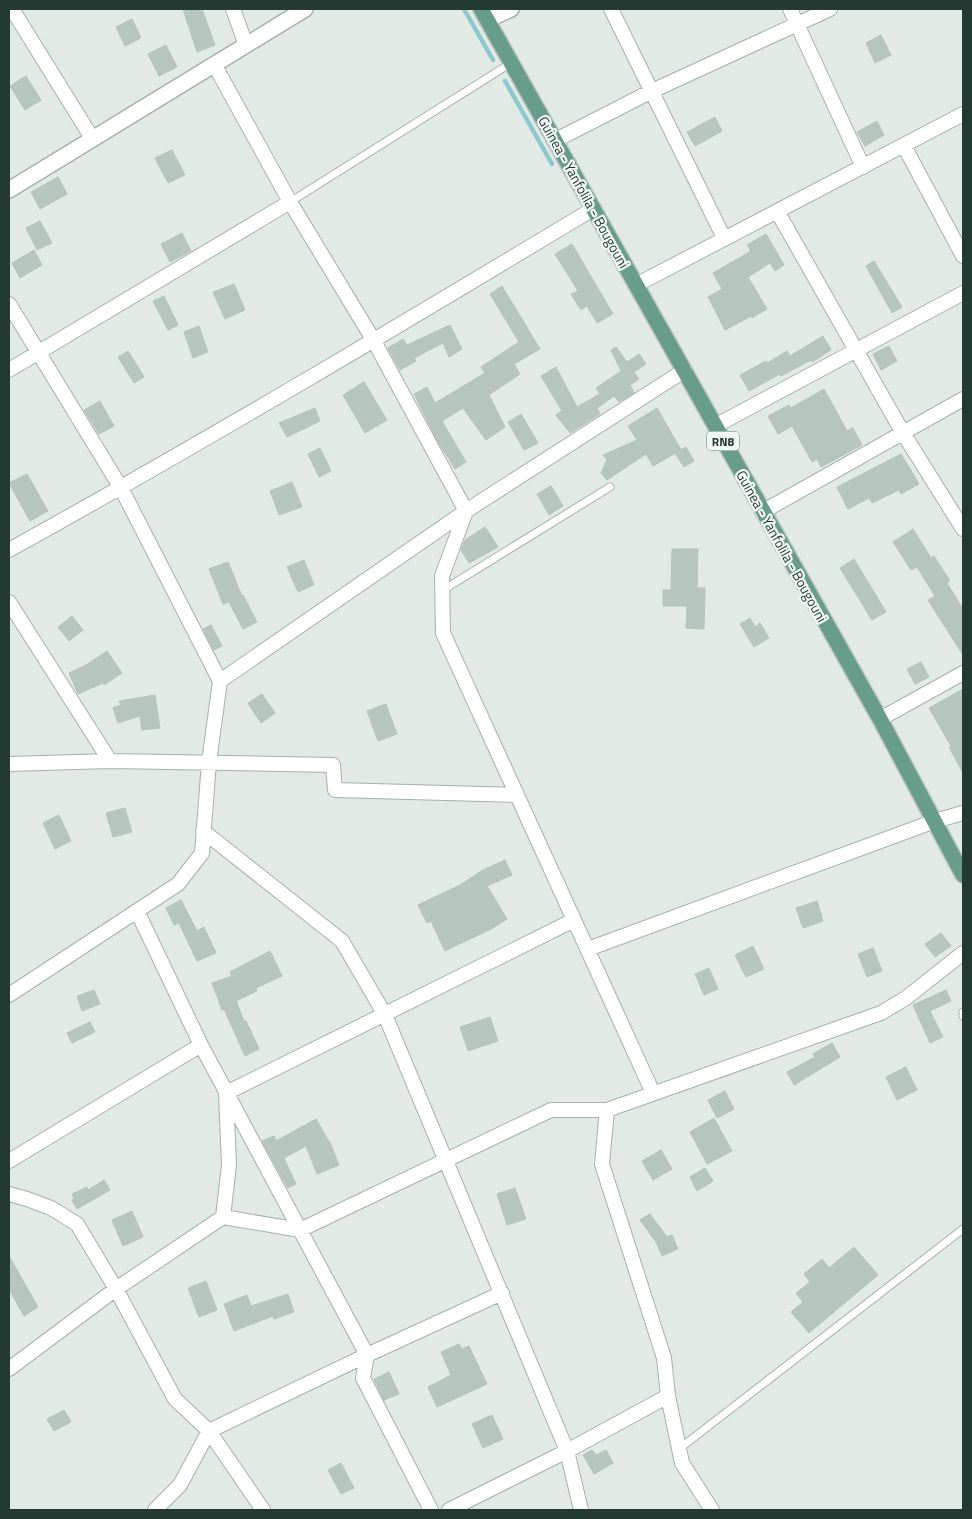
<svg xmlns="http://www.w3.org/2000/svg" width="972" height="1519" viewBox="0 0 972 1519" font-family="'Titillium Web',sans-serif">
	<rect width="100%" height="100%" fill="#e1eae5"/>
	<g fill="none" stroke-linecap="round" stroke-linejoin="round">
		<!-- stream -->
		<path stroke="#8cc8cc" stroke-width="4.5" d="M464,9L493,60
			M505,81L552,164"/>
	</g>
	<!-- building -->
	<path fill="#b6c5be" stroke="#b4c3bc" d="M183,9H202L215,45L197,52Z
		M132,19L141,38L125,46L116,27Z
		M881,35L891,55L875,63L866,43Z
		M166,45L177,67L159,76L148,54Z
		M26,76L41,100L25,110L10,86Z
		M715,117L722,131L695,146L687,132Z
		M877,121L884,135L865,146L857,132Z
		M172,150L185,175L168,183L155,158Z
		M58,177L67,194L40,209L31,192Z
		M40,221L52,243L37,250L26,228Z
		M182,233L191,251L170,262L161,244Z
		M766,234L784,265L775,271L770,263L748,277L767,309L752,318L751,316L725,330L708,297L722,289L713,273L751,251L747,245Z
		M572,244L613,314L597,323L587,306L581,310L571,294L578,291L555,254Z
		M34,250L42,265L20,278L12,263Z
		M874,261L902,307L892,313L866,266Z
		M234,284L245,310L225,319L213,292Z
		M502,286L540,349L514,364L520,374L489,395L505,427L486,440L463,408L442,421L466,462L455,469L436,438L414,394L427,387L435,403L485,373L481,367L519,342L490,294Z
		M164,296L178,325L168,330L153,301Z
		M450,325L462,349L449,357L443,343L414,358L416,361L400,370L388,348L403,339L407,345Z
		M199,326L208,352L193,358L184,332Z
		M823,336L831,350L812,362L811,360L781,376L780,374L749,391L740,375L766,361L767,363L787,351L790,356Z
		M889,346L897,361L881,370L873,354Z
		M616,347L627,362L639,354L646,364L634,372L639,379L630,385L634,393L619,402L614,396L597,408L600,414L570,433L556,415L562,411L541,376L556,367L577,407L600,394L596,388L621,371L611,350Z
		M128,351L144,377L134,383L118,357Z
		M364,382L387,420L365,433L343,395Z
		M824,389L847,431L853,428L862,445L821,467L817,459L812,462L792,426L778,434L768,416L789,405L791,408Z
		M100,401L114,426L99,434L84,410Z
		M315,408L320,421L287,437L279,423Z
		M657,408L681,450L653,466L646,454L607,480L601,473L607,460L603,455L637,440L628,426Z
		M521,414L538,443L524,450L508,422Z
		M686,447L694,461L684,467L675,453Z
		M320,448L331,471L319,477L308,454Z
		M901,454L919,484L901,494L899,490L872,503L869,498L848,509L837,487Z
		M27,474L48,511L30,521L9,483Z
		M292,482L302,507L279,515L270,491Z
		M551,486L563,506L549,515L537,494Z
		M485,527L498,547L469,563L461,550L465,540Z
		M913,529L931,558L934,556L950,581L947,583L963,609V655L928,600L935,596L917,567L911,570L893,542Z
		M672,549H698L697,588H705L704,629L686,628L687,606H663V590H671Z
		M854,559L886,612L872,620L840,568Z
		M304,560L314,585L298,592L287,567Z
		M228,562L242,596L243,595L257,622L243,629L229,602L223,604L209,569Z
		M72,616L83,630L69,641L58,627Z
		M750,618L755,627L760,623L769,638L754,647L740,624Z
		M211,625L222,646L214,650L203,629Z
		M107,651L122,673L104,685L103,683L78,694L69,673L86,665Z
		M921,662L929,677L915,684L907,669Z
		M963,689V773L949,747L951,746L929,708Z
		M262,694L275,713L261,723L248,703Z
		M155,695L160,728L142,730L140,716L118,723L113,708L121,705L119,701Z
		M386,704L397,734L378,741L367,711Z
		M125,808L132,832L113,837L106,813Z
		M59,815L71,841L55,849L43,823Z
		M505,860L512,875L487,886L507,919L491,929L445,951L431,921L427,923L418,905L460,885L483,870Z
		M181,900L197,931L204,927L216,953L197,961L179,923L174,925L166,908Z
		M817,901L823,921L803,928L796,908Z
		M941,933L951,946L935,957L925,944Z
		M753,946L764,969L746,977L735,955Z
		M873,948L882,971L867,977L858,954Z
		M270,951L282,976L256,988L257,991L236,1001L244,1021H246L259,1049L245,1056L224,1009L222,1010L212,983L232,976L230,972Z
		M709,968L718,989L704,995L695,974Z
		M94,990L100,1004L82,1011L77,996Z
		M946,990L951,1001L930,1011L943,1037L930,1043L913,1005Z
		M490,1017L498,1041L468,1051L460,1027Z
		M90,1022L95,1032L72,1043L67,1033Z
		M832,1043L840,1057L794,1085L787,1072L815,1057L813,1054Z
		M906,1067L917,1090L897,1100L886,1077Z
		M725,1091L734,1109L717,1118L708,1100Z
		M714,1118L732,1151L707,1164L690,1132Z
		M316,1119L331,1145L339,1165L317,1174L306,1146L284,1158L296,1184L288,1188L262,1141L274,1136L276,1141Z
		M661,1150L672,1169L653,1180L642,1161Z
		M705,1168L713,1181L697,1191L690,1177Z
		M104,1180L110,1190L77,1209L72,1200L74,1199L72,1194L87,1187L88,1190Z
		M515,1188L526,1219L507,1225L497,1194Z
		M132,1211L143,1237L123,1246L112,1220Z
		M650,1214L667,1237L672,1235L678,1249L662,1256L656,1242L640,1220Z
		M854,1247L878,1275L809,1333L791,1312L803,1302L796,1293L810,1282L804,1274L822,1259L829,1268Z
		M9,1256L38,1307L24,1316L9,1289Z
		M206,1281L217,1310L199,1317L188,1288Z
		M288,1294L294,1312L274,1319L273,1316L234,1331L224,1304L247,1295L251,1306Z
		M459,1344L462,1349L469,1346L487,1384L437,1407L428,1387L451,1375L441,1352Z
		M389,1372L399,1394L384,1400L374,1379Z
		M64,1410L71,1422L54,1431L47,1419Z
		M492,1415L503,1439L483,1448L472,1424Z
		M592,1450L596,1455L606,1450L613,1463L594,1474L583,1455Z
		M341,1463L354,1488L341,1494L328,1470Z"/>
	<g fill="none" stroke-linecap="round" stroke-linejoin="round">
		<!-- service casing -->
		<g stroke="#a4b2ab" stroke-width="9">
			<path id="service" d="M290,202L511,63
				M443,590L610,487
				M963,1012V1016
				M679,1449L963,1229"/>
		</g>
		<!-- minor casing -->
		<g stroke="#a4b2ab" stroke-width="16">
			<path id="minor" d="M12,9L92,138
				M233,9L246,45
				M611,9L724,238
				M790,9L863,167
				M214,64L290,202L374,341L466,511L442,576L443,633L653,1093
				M554,141L652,91L830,9
				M904,146L963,256
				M777,211L903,433L963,529
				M636,285L963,114
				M9,304L121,488L220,681L209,762L202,853L178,884L9,995
				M9,370L290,202
				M715,426L963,293
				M762,512L963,399
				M9,550C206,441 400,325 593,209
				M9,602L110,761
				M220,681L466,511L685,370
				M880,719L963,673
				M9,764L110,761L333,765L335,790L517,795
				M203,831L342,941L385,1015L567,1451L581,1510
				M137,911L201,1045L367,1355L363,1378L431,1510
				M588,949L935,821L963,813
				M9,1161L201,1045
				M9,1194L27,1199L51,1208L77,1224L116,1289L175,1399L209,1431L263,1510
				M223,1217L300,1230L551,1110H607
				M9,1369L116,1289L223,1217L229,1165L226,1093L574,920
				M155,1510L180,1485L209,1431L367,1355L502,1293
				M449,1510L567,1451L668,1396
				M712,1510L682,1463L668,1396L664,1358L602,1164L607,1110L881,1013L906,998L963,953"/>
		</g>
		<!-- tertiary casing -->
		<g stroke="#a4b2ab" stroke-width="18">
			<path id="tertiary" d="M487,20L511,9
				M9,190L305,9"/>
		</g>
		<!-- primary casing -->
		<g stroke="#bdc4c1" stroke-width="18">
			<path id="primary" d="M481,9L880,719L963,875"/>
		</g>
		<!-- service -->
		<use href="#service" stroke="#fff" stroke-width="7"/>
		<!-- minor -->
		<use href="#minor" stroke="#fff" stroke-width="14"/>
		<!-- tertiary -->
		<use href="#tertiary" stroke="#fff" stroke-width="15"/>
		<!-- primary -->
		<use href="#primary" stroke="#689d8b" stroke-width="15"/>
	</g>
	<g text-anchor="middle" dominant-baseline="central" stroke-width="4.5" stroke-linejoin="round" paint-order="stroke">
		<!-- shield labels -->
		<rect fill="#f1f7f4" stroke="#60736c" stroke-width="1" x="707" y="431.5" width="32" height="19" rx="4"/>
		<g font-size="12" font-weight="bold" fill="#223a31">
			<text x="723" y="441">RN8</text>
		</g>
		<!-- street labels -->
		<g font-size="14" fill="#223a31" stroke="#f1f7f4">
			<text transform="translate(584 192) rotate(61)">Guinea - Yanfolila - Bougouni</text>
			<text transform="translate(782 546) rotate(61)">Guinea - Yanfolila - Bougouni</text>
		</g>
	</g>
	<!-- border -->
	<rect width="972" height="1519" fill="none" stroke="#223a31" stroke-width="20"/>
</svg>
